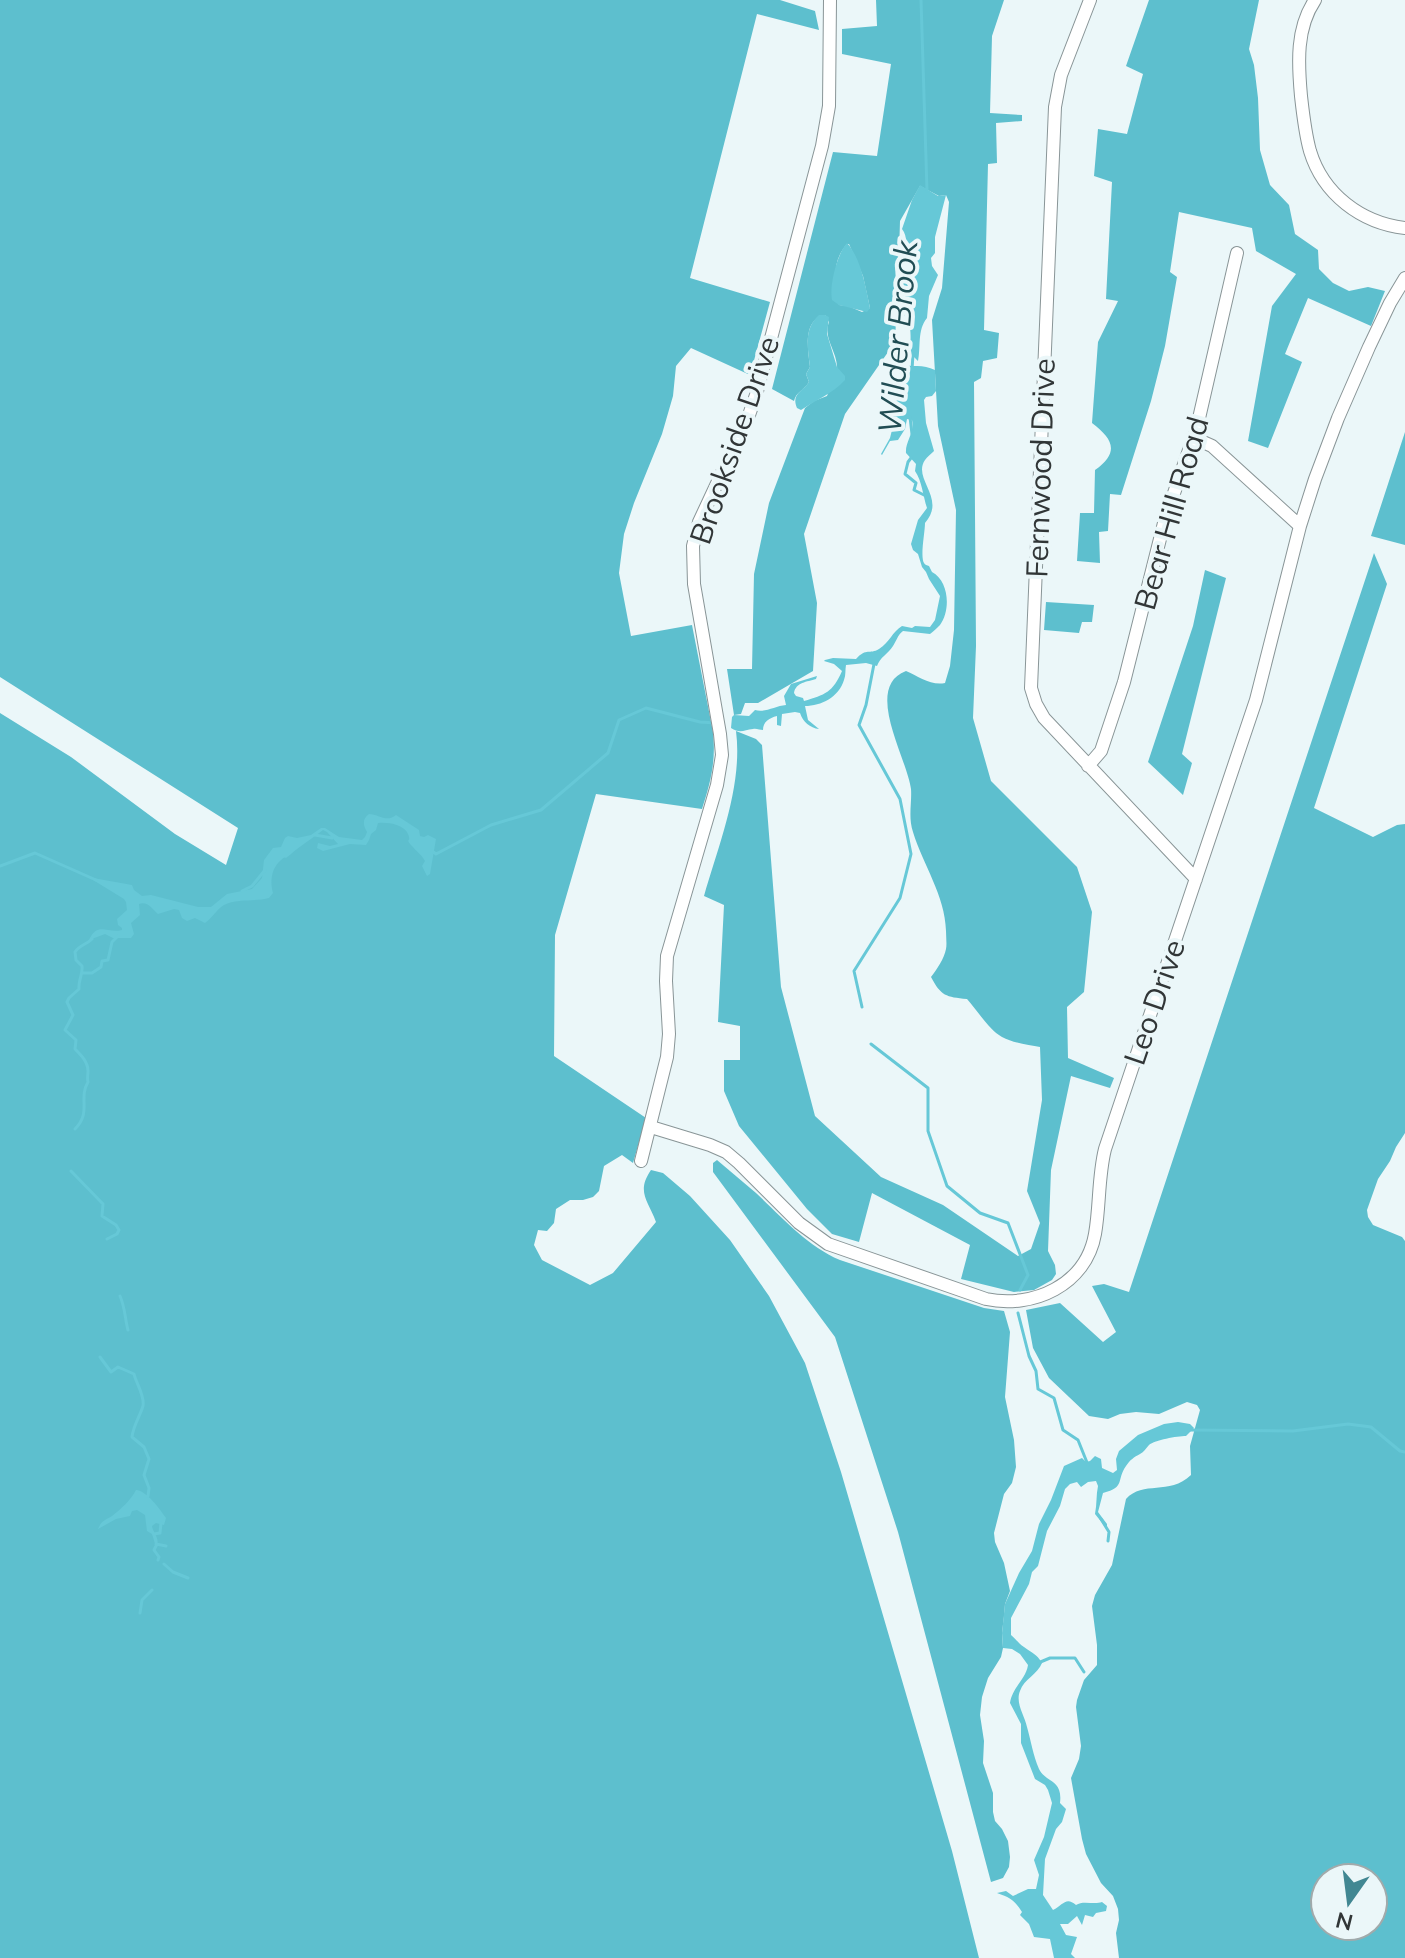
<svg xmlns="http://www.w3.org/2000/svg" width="1405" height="1958" viewBox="0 0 1405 1958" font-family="Mulish,sans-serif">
	<rect width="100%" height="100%" fill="#ebf7f9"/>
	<!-- forest -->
	<path fill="#5dbfce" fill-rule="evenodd" d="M0,0H780L815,11L819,30L757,14L690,278L770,302L750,375L691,348L676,366L673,396L662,434L634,503L624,534L619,573L631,636L692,625L713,732C716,761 711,781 702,809L596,794L555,935L554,1056L646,1118L633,1163L622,1155L604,1166L599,1191L593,1197L583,1200H570L556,1209L554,1223L547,1231L538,1230L534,1245L542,1260L590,1285L613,1273L656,1222C648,1200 636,1192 651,1170L663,1173L690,1196L730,1240L769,1296L805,1363L841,1472L952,1851L979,1958H0V713L71,757L175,834L226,865L238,828L0,677Z
		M876,0H1004L992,36L990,113L1022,115V121L996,123L997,163L988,164L984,330L999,333L997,358L983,361L981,378L974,382L976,646L973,718L991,781L1077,867L1092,912L1084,992L1067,1007L1068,1058L1114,1078L1110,1088L1071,1076L1051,1170L1048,1251L1055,1265L1056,1274L1052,1280L1034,1290L1014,1292L961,1279L970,1245L872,1193L859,1242L832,1234L807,1209L739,1126L724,1091V1060H740V1026L718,1022L724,905L704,896C719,844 743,785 736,731L756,739L762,745L781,987L815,1116L881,1177L943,1205L1018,1256L1031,1249L1040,1223L1027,1191L1042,1100L1040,1047C1029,1045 1013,1043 1002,1037C988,1029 978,1011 967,999C946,997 941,996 931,977C937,969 944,959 946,949C947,944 946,937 946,931C945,895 923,865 913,832C908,817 912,803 911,789C907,758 863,687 906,671C918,676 931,686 945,683L950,666L954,630L956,510L938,426L932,320L942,288L949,202L946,195L939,196L920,186L900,221L899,254L895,266L897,299L895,342L845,414L804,534L817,603L813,671L758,703H745L741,714L734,715L727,669H752L754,574L769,503L805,408L814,401L827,396C830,388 838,374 837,366C836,350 823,338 829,322L825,315C802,320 808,350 810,367L806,374L809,382C804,390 796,392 794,401L772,389L833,152L877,156L891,64L842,54V29L877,26ZM847,244H849L863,276L870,308L862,312L848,306L839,305C835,282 831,262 847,244Z
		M1149,0H1259L1249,49L1254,65L1258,98L1260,150L1270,185L1289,205L1295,234L1318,250L1319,269L1333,283L1349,291L1368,287L1385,291L1371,326L1308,298L1285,354L1302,362L1268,448L1248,441L1272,306L1296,274L1256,251L1252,228L1179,212L1170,272L1177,277L1165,346L1151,401L1121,495L1110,494L1108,531L1099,532L1100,563L1077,561L1080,513H1094L1095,470C1120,452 1113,439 1092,423L1098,342L1118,301L1106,299L1112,182L1094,176L1098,129L1127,134L1143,74L1126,66Z
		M1405,432V545L1371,536Z
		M1374,553L1387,584L1314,808L1373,837L1397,825L1405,824V1133L1396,1147L1390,1161L1378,1179L1367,1210L1368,1217L1373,1225L1402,1237L1405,1241V1958H1119L1116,1933L1119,1920L1118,1909L1113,1896L1101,1883L1086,1854L1082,1839L1071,1778L1079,1759L1081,1746L1076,1707L1077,1700L1084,1680L1097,1665V1645L1092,1606L1095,1595L1112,1565L1126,1499C1143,1480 1169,1496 1191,1475L1190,1446L1200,1410L1197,1405L1187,1402L1159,1414L1136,1412L1120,1414L1108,1419L1089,1416L1049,1378L1033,1348L1026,1310L1060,1303L1103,1342L1116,1332L1092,1286L1104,1284L1129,1292ZM1373,1878V1926H1325V1878Z
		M1205,570L1226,578L1182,754L1192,763L1183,795L1148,762L1193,626Z
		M1046,602L1094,605L1092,622H1082L1079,633L1044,630Z
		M717,1160C730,1171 743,1182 756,1193C783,1218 806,1245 840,1260L984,1308L1004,1311L1010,1332L1005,1397L1014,1440L1016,1467L1012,1483L1004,1494L994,1533L995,1542L1004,1563L1010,1591L1005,1604L1004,1616L1002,1633L1003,1648L1001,1657L988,1678L982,1697L980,1715L984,1741L983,1763L993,1793V1812L995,1821L1002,1829L1008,1841L1010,1857L1009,1867L1003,1878L991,1882L898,1532L835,1337L713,1172V1163Z"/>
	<!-- water -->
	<path fill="#66c8d7" d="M920,185L938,196L946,195L935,237V253L931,258L932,266L938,275L929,296L927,318C917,330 921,347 918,361L911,354C909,338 915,322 900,312C899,304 898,291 901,284C903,279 910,274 913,268L904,260C905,249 909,238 902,229L912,200Z
		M847,243C861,258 866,288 870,308L867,312L839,305L832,300C829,286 837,254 847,243Z
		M819,315H825L829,317L827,334L837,367L845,376V380C832,394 816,400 801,410L797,408C791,394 802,392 809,382L806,374L810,367C808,349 803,329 819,315Z
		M899,365C912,367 923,364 935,370L936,391L932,396L926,397L924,400L926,423L934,451C931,454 927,457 925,460C912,479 947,498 925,523C925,532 920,557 924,563C925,565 927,565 929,566L932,572C949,581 951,610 940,625C937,628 934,631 930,634L903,631C897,636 897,640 893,646C888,654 880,657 877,666L866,663L846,665C845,670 846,675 844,680C839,697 821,706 805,706L808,720L819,729C810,728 803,722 800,713L795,712L782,714L781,726L777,725V716C769,718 763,722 763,730C760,730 756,728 753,729C744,730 740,734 731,728L732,717L734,715L749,716L755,710C765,713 775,706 786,705L784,696L791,684L817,676L816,679C807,682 796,682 794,693L796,696L803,698L804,701C825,695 833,692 842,671L834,664L824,661L825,660L833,658L856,659C867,647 869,655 879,649C890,642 892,632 902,626L912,628L915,626L930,627L935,620L940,596L929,579L926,572L922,567L918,554L913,550L911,544L918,520L927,508C923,496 922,481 915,471L916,464L906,453C905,441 915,433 912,420L907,419L905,429L898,440L890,441L882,455L881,454L890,438L895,418L890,414L884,417L879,416C881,408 890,407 896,403C900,388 907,383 897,369Z
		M369,814C378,814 387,823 396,815L419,830L420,836L424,837L428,835L436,839L430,874L427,876L422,866L425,861C421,854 417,852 412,846C404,837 412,844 408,834C404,824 387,822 378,823L376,830L371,834L369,840L366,845L350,844L323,851L317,848L318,843L330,846L338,844L327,832L323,830C313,838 300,846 291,854C281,863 289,852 279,862C271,870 270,883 273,893L269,898C255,902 237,898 224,905C217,909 212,918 205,923L195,918L187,921L182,918L179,910L174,909L158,914C152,909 148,901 139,904L140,915L131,923L134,934L131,938H113L105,934L89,940C98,921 107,934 122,930V928L118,925L117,919L127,910L126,902L124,899L93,880V878L132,885L134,890L142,896L151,895L198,907H211L227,894L252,889L262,878L264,860L273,848L281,847L285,838L288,836L297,838L311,835L321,828H325L339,837L362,840L365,837L367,832C363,825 362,819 369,814Z
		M1178,1422L1190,1424L1194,1428L1186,1436C1177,1436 1155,1440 1149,1445C1146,1448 1144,1452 1140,1454C1134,1457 1130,1460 1126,1466C1116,1480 1126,1487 1103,1493L1098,1512L1107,1524V1529L1095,1514C1097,1504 1096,1495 1098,1486L1096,1481L1088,1482L1081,1487L1077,1482L1070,1484L1065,1489L1060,1506L1047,1531L1038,1566L1032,1572L1029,1584L1011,1618V1635C1016,1639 1019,1644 1024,1647C1033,1654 1036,1653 1042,1663C1038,1674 1024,1679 1020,1691C1015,1703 1025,1716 1027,1727C1031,1741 1033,1755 1039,1769C1046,1783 1063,1779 1060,1803L1066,1809L1062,1822L1056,1829L1045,1859L1043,1895L1053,1910C1063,1905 1066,1896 1076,1905C1083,1900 1094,1905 1102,1902L1107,1906L1106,1911L1096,1913L1093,1917L1085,1915L1082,1925L1077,1916L1068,1924H1060L1066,1935L1077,1937L1071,1954L1075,1958H1054L1050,1939L1034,1937L1029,1924L1020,1915L1022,1912C1014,1900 1011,1898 997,1893L1006,1891L1013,1896L1028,1889H1036L1039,1875L1034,1860L1044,1837L1052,1803L1048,1790L1045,1785L1035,1779L1021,1743V1724L1010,1703C1012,1688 1026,1679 1028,1665L1020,1654L1012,1649L1003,1648L1002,1633L1005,1604L1019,1573L1032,1551L1039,1524L1051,1500L1064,1466L1082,1458L1086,1462L1090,1461L1095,1456L1101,1459L1102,1468L1113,1473L1117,1470L1116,1459L1119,1451L1138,1435L1164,1424Z
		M136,1490C147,1491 159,1508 166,1518L164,1525L156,1523L152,1526C153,1533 161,1539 156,1547L152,1534L147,1531L145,1515L137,1510L132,1511L130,1516L116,1519L98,1529C102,1520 104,1521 112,1516C121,1509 131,1500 136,1490Z"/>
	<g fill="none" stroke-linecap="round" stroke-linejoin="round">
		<!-- stream -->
		<path stroke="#66c8d7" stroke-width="3" d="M921,0L927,191
			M912,370L913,354
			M910,417L912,434
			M911,458L908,462L905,474L916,483L914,490L924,495
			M315,835L332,838
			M432,851L436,854L491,825L541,810L608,753L619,720L646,708L700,722L716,723
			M0,866L35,853L96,880
			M242,891L252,886L265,870
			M82,973H92L101,967L102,961L108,960L112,942L118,936
			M862,1007L854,971L900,898L911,854L900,799L859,725L866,705L874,664
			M871,1044L928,1088V1131L947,1186L980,1213L1008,1223L1028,1275L1020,1290
			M75,1129C92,1112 78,1099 88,1082C87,1078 88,1075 88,1071C88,1062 81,1055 75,1049L76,1040L65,1030L73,1015L67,1002L69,998L79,989C78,980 83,975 82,966L76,960L75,952C79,945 86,945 92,939
			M71,1171L103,1204L102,1216L116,1225L119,1230L117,1234L107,1239
			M120,1296C125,1307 125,1319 128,1330
			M1018,1313L1029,1356L1036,1371L1038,1389L1054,1398L1063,1430L1078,1440L1088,1465
			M100,1357L111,1372L118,1367L134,1374C136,1383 145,1396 143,1406C140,1416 133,1426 132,1437L144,1447L149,1459L144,1475L149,1488L148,1496
			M1189,1430L1293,1431L1348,1424L1371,1427L1400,1451L1405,1452
			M1101,1519L1109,1532L1108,1541
			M154,1534L160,1533L161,1523
			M156,1544L166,1546
			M156,1546L154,1550L159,1557L158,1560
			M164,1564L173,1572L188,1578
			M140,1613L142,1600L152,1590
			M1038,1663L1050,1658H1075L1084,1672"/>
		<!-- minor casing -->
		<g stroke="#899597" stroke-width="14">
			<path id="minor" d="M1090,0L1061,75L1055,107L1031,688L1036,704L1044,718L1196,879
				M1315,0C1296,28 1298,63 1301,96C1303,114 1305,133 1310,151C1323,194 1361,223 1405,228
				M1194,438L1212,446L1300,526
				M1088,766L1101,751L1124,682L1165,519L1197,427L1237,253
				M651,1127L710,1145L726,1152L739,1163L799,1223L828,1244L986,1299C1033,1309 1086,1285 1095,1234C1100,1206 1098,1177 1105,1149L1256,700L1300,526L1315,479L1338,418L1369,347L1390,303L1405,278
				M641,1161L667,1057L669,1034L666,981L667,956L717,785L722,755L720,734L694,584L693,546L699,522L749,415L756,395L822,146L829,106L830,0"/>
		</g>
		<!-- minor -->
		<use href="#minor" stroke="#fff" stroke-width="12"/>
	</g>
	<g text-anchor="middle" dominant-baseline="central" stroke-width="8" stroke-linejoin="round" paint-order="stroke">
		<!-- street labels -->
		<g font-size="30" fill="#313637" stroke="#ebf7f9">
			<text transform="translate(734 440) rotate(-71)">Brookside Drive</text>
			<text transform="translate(1040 468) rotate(-88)">Fernwood Drive</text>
			<text transform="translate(1171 513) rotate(-74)">Bear Hill Road</text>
			<text transform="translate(1154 1002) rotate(-71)">Leo Drive</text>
		</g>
		<!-- water labels -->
		<g font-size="32" font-style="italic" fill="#214d54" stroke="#ebf7f9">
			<text transform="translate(897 337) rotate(-85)">Wilder Brook</text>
		</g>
	</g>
	<!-- north arrow -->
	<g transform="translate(1349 1902) rotate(194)"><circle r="38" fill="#ebf7f9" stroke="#a1aaab" stroke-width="2"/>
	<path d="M0-6L14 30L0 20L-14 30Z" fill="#418792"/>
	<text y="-12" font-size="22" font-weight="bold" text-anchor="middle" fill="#313637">N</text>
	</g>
</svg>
